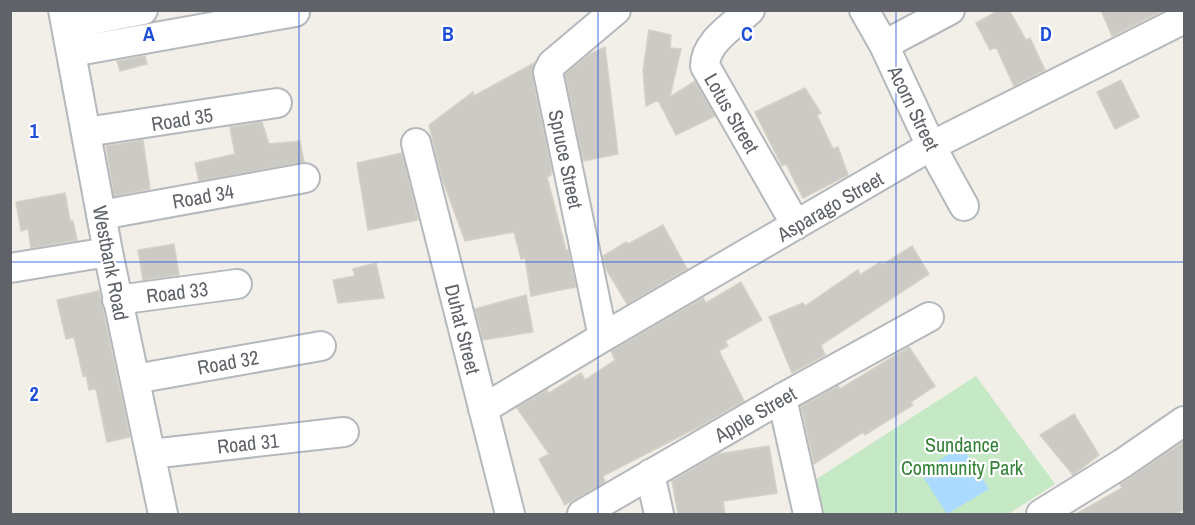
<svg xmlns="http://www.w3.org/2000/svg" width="1195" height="525" viewBox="0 0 1195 525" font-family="'Archivo Narrow',sans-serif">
	<rect width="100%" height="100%" fill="#f1efe8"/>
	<!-- green -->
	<path fill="#c5e8c5" d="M976,376L1055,484L1008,514H823L815,480Z"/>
	<!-- water -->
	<path fill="#aadaff" d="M962,446L989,489L947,514L920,472Z"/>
	<!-- building -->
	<path fill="#cccac5" stroke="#d6d1c6" stroke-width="1.5" d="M999,10H1009L1026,40L1030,38L1045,70L1014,86L996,47L990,50L976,23Z
		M1101,10H1164L1112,36Z
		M649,30L671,35L670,48L681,49L670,97L695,81L715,116L676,135L658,100L646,106L643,70Z
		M605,47L618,154L583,161L565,74L590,54Z
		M145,56L147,64L120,71L117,61Z
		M534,63L532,75L551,168V175L547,177L566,250H568L576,287L531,296L525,258L521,259L514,232L465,241L442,178L429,125L473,92L474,96Z
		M1121,80L1139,117L1115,129L1097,92Z
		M805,88L821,113L817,115L833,149L838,147L848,175L803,198L786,164L782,166L755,112Z
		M262,122L269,144L300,141L304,162L199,181L195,163L235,154L230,127Z
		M143,140L150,189L114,196L106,146Z
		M402,153L418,220L368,230L357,163Z
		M65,193L70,221H73L77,240L31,248L28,229L21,231L16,202Z
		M663,225L687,269L627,304L606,269L603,256L626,242L628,244Z
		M174,244L179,275L143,280L138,250Z
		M912,246L929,274L821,345L825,355L792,373L769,317L803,303L805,306L858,270L860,275L880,262L882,265Z
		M376,263L384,298L338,303L333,280L355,276L353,269Z
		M741,282L762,320L725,341L728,346L719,351L744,401L702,425L603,476L605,482L565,505L539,459L549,454L517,408L547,390L549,393L581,373L585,380L615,360L611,351L703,298L706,303Z
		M99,291L130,437L107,442L96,389L89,390L86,375L83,376L74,337L66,339L57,300Z
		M526,295L533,332L483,340L475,309Z
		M909,347L935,386L911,402L913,405L865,435L863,432L814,464L801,406L838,386L840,389Z
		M1074,414L1099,455L1073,475L1040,435Z
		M1185,441V509L1175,514H1076L1122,488L1120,484Z
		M769,446L777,493L723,501L725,514H678L672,481L718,454Z"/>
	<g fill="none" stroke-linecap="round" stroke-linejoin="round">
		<!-- minor casing -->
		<g stroke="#b5b8bc" stroke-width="32">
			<path id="minor" d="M63,10L108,252L163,514
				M750,10C733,26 705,42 705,66L796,225
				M864,10L884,45L931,146L964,206
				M66,25L143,10
				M884,45L950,10
				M72,52L295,12
				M86,132L277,103
				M416,143L510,514
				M101,215L305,178
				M10,268L108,252
				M117,300L237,284
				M603,337L548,72L552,64L616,10
				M135,379L321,346
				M782,398L808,514
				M483,409L603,337L931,146L1184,19
				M151,454L344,432
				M650,474L659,514
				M582,514L782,398L929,317
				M1041,514L1123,463L1184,421"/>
		</g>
		<!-- minor -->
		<use href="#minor" stroke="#fff" stroke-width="28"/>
	</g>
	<!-- grid -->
	<path fill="none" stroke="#1d4ed8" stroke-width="1.5" stroke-opacity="0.55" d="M299,10V514M598,10V514M896,10V514M10,262H1184"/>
	<g text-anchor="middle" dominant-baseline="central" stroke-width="4.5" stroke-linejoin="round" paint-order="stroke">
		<!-- street labels -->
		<g font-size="20" fill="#5f6368" stroke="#fff">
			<text transform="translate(914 108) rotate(64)">Acorn Street</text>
			<text transform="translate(732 113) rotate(60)">Lotus Street</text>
			<text transform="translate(182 119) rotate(-9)">Road 35</text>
			<text transform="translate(566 159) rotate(78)">Spruce Street</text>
			<text transform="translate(203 196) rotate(-10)">Road 34</text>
			<text transform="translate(830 206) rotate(-30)">Asparago Street</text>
			<text transform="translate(111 263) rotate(79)">Westbank Road</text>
			<text transform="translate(177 292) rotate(-7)">Road 33</text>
			<text transform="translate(463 329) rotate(76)">Duhat Street</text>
			<text transform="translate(228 362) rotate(-10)">Road 32</text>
			<text transform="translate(755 414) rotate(-30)">Apple Street</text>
			<text transform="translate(248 443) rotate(-6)">Road 31</text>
		</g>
		<!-- park labels -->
		<g font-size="20" fill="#348238" stroke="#fff">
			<text x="962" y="444">Sundance<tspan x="962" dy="23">Community Park</tspan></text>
		</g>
	</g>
	<g font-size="20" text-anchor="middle" font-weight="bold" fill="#1d4ed8" stroke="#fff" stroke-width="4.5" stroke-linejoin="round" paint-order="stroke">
		<text x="149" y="41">A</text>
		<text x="448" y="41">B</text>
		<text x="747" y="41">C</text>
		<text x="1046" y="41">D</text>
		<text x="34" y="138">1</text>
		<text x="34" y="401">2</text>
	</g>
	<!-- border -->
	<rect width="1195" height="525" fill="none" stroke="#5f6368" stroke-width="24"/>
</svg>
